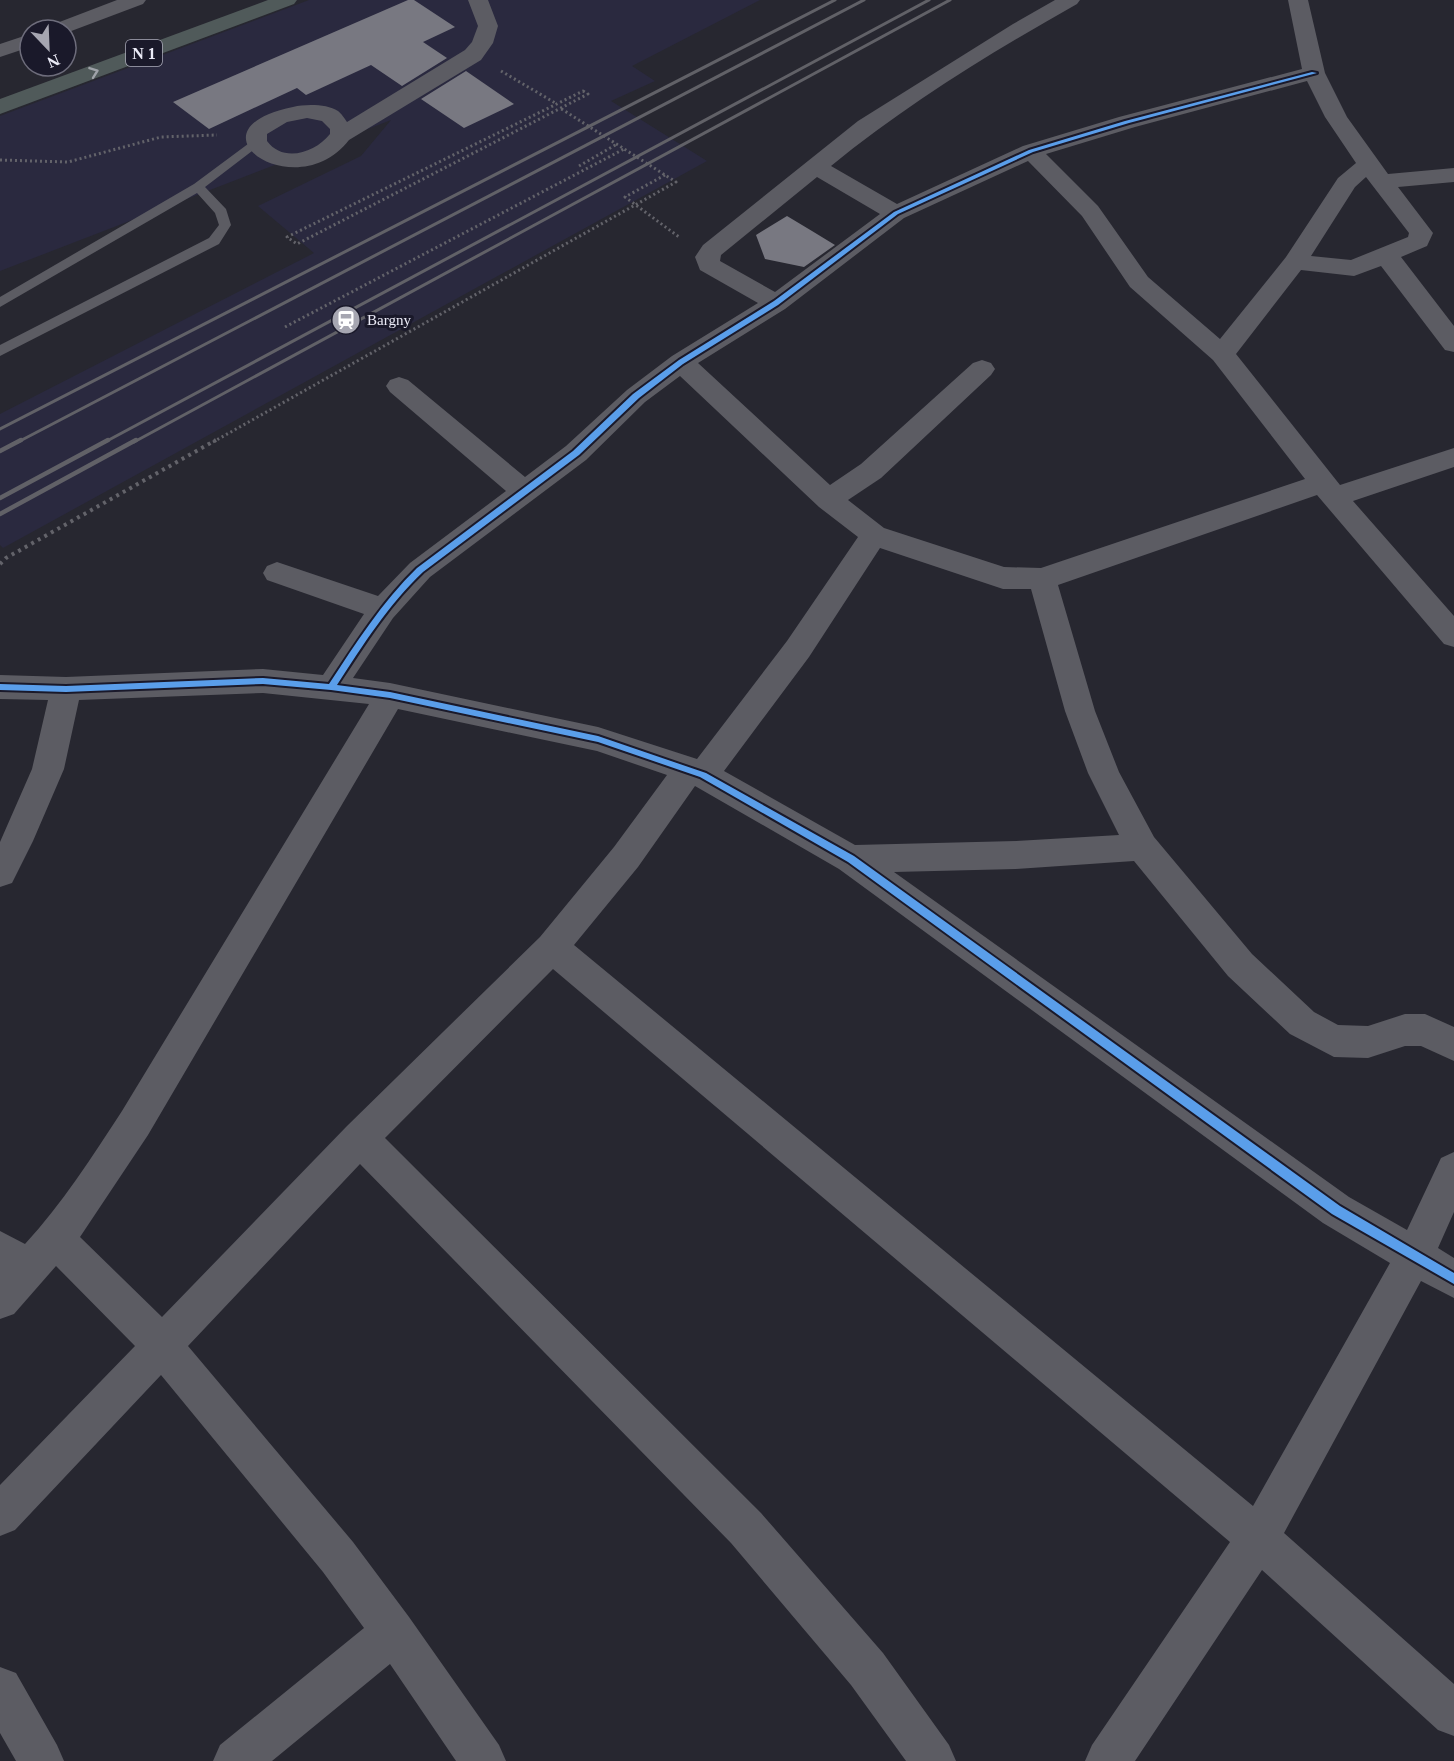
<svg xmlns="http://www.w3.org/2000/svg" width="1454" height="1761" viewBox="0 0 1454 1761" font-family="'Times New Roman',serif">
	<rect width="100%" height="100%" fill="#272730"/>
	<!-- built -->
	<path fill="#2a293f" d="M309,0H760L632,66L655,81L611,101L707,161L3,548L0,545V414L314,253L258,206L361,156L391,120L0,271V116Z"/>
	<!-- building -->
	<path fill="#787881" d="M408,0H414L455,27L423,42L447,58L402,86L371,65L306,95L297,88L209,129L173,102Z
		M466,71L514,104L464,128L421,99Z
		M787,216L812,231L835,245L804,267L765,259L756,235Z"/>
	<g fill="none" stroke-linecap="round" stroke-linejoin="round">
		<!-- path-far1 -->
		<path stroke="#63636a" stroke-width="3" stroke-dasharray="2 3" stroke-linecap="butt" d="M501,71L557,104
			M583,91L588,94L297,244L287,237Z
			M0,160L68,162L161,137L217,135
			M579,166L617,144
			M665,175L625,197L679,237
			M285,327L624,149
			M213,442L676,182L560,108"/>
		<!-- path -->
		<path stroke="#63636a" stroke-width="4" stroke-dasharray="3 4.5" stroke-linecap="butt" d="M0,564L6,558L216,440"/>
		<!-- service -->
		<path fill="#5c5c63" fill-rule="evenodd" d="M256,138L262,142L260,145L205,187L226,209L231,225L219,244L0,356V345L209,238L219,225L215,213L197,193L0,307V297L194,184Z"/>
		<!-- minor -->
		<path fill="#5c5c63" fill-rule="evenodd" d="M117,0H146L143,4L66,33V30H45L49,26Z
			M468,0H488L498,26L493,43L481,60L349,140C297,208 181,130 293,107C306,104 327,104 338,111C341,113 345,119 347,122L465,50L472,42L478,26ZM307,118L322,121L330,129V134C315,153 283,163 267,141V134L287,122Z
			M1055,0H1080L1077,4C992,52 907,104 831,166L897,204L1023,146L1119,117L1302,69L1288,0H1308L1325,73L1347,117L1388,174L1454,168V182L1398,187L1433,233L1427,246L1401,257L1454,326V352L1445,350L1381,266L1354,276L1301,270L1236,354L1340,485L1454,448V467L1353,501L1454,616V647L1444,644L1317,495L1058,585L1095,711L1119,772L1154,837L1252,954L1314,1012L1338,1025L1368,1026L1405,1014H1425L1454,1027V1061L1421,1046H1405L1368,1058L1334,1057L1290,1034L1228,976L1134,861L1016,869L894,872L1349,1197L1407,1230L1441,1158L1454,1152V1212L1438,1248L1454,1258V1298L1421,1281L1284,1533L1454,1684V1736L1438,1730L1262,1570L1135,1761H1085L1092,1745L1230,1542L553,969L385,1138L761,1513L883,1653L949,1745L956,1761H906L851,1685L731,1543L360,1164L188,1346L353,1542L409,1617L499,1745L506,1761H456L390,1664L272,1761H213L220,1745L364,1628L323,1572L161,1375L15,1530L0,1536V1485L135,1346L56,1266L14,1314L0,1319V1231L25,1244C62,1204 92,1157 122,1111L369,704L263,693L79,700L64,769L33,841L12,883L0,887V842L32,769L48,700L0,699V675L66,677L263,669L323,675L364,614L267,580L263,573L267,566L277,562L378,596L410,563L506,491L390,392L386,386L390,380L399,377L408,380L525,477L566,446L627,390L672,356L758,303L700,270L695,257L703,245L858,121L1013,24ZM1307,81L1325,117L1356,163L1338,178L1286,257L1220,339L1148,277L1098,206L1046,154L1135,127ZM1028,161L1082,216L1130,287L1213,360L1305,479L1041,568L1004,567L884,528L848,500L881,478L991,375L995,369L991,363L982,360L973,363L861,464L830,485L698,363L785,309L904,218ZM817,177L880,214L775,292L720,261L721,255ZM1366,177L1409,233L1408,237L1351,260L1311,256L1355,187ZM680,376L819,507L858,537L787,641L697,759L598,727L390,683L353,678L393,618L430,577L586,460L645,402ZM880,548L1003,589H1031L1065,711L1088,773L1119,835L1016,841L855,845L724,771L809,657ZM398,709L597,751L667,775L614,847L540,937L347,1126L162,1317L80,1237L148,1135ZM695,786L839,869L1323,1223L1390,1263L1253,1506L574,945L638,867Z
			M30,34V47L0,57V44Z
			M0,1667L16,1673L57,1745L64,1761H16L0,1733Z"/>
		<!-- trunk -->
		<path fill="#505a5a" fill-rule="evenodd" d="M268,0H297L294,4L0,114V99Z"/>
		<!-- rail-far1 -->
		<path stroke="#616167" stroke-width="3" d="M0,429L835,0
			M18,442L864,0
			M105,442L929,0
			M134,442L950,0"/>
		<!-- rail -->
		<path stroke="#616167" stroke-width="4.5" d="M0,451L21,440
			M0,498L108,440
			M0,514L136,440"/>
		<!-- cycleway casing -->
		<g stroke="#1a192a" stroke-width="4">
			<path id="cycleway" d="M1312,72L1317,73L1129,123L1033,152L898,214L778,305L683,364L639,398L579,455L423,572C388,605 363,645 337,685L390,692L598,736L706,773L854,856L1340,1206L1454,1273V1284L1332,1214L848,862L700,777L598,742L390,698L331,690L263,684L66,692L0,690V684L66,686L263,678L329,684C356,643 382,602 417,568L573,451L633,394L679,360L774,301L894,212L1029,150L1125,121Z"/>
		</g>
		<!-- cycleway -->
		<use href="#cycleway" fill="#5a9eea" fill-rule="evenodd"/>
	</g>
	<!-- one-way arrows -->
	<defs><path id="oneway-chevron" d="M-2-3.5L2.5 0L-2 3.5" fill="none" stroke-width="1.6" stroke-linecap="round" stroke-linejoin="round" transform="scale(1.5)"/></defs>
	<use stroke="#9ea2a8" href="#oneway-chevron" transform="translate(94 72) rotate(-20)"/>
	<!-- icons -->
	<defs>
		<g id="station-disc" transform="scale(1.5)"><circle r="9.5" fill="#a6a6b1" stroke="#1a192a"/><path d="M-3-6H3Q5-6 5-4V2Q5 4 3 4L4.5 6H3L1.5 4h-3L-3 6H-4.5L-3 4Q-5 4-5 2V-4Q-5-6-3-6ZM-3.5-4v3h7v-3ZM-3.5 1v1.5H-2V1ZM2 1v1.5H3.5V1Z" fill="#fff"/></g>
	</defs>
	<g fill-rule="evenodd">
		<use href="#station-disc" x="346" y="320"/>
	</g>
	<g text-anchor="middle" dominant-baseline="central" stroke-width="6" stroke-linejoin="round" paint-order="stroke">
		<!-- far-poi labels -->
		<g font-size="15" fill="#ebebf7" stroke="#1a192a" text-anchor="start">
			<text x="367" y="320">Bargny</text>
		</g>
		<!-- shield labels -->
		<rect fill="#1a192a" stroke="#acacba" stroke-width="1.5" x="126" y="40" width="36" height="26" rx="4.5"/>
		<g font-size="16" font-weight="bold" fill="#ebebf7">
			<text x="144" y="53">N 1</text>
		</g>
	</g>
	<!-- north arrow -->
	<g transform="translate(48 48) rotate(157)"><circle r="28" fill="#1a192a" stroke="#6e6d7c" stroke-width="1.5"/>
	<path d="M0-4.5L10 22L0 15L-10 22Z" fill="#a6a6b1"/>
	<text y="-9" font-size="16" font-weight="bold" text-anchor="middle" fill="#ebebf7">N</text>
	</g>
</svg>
